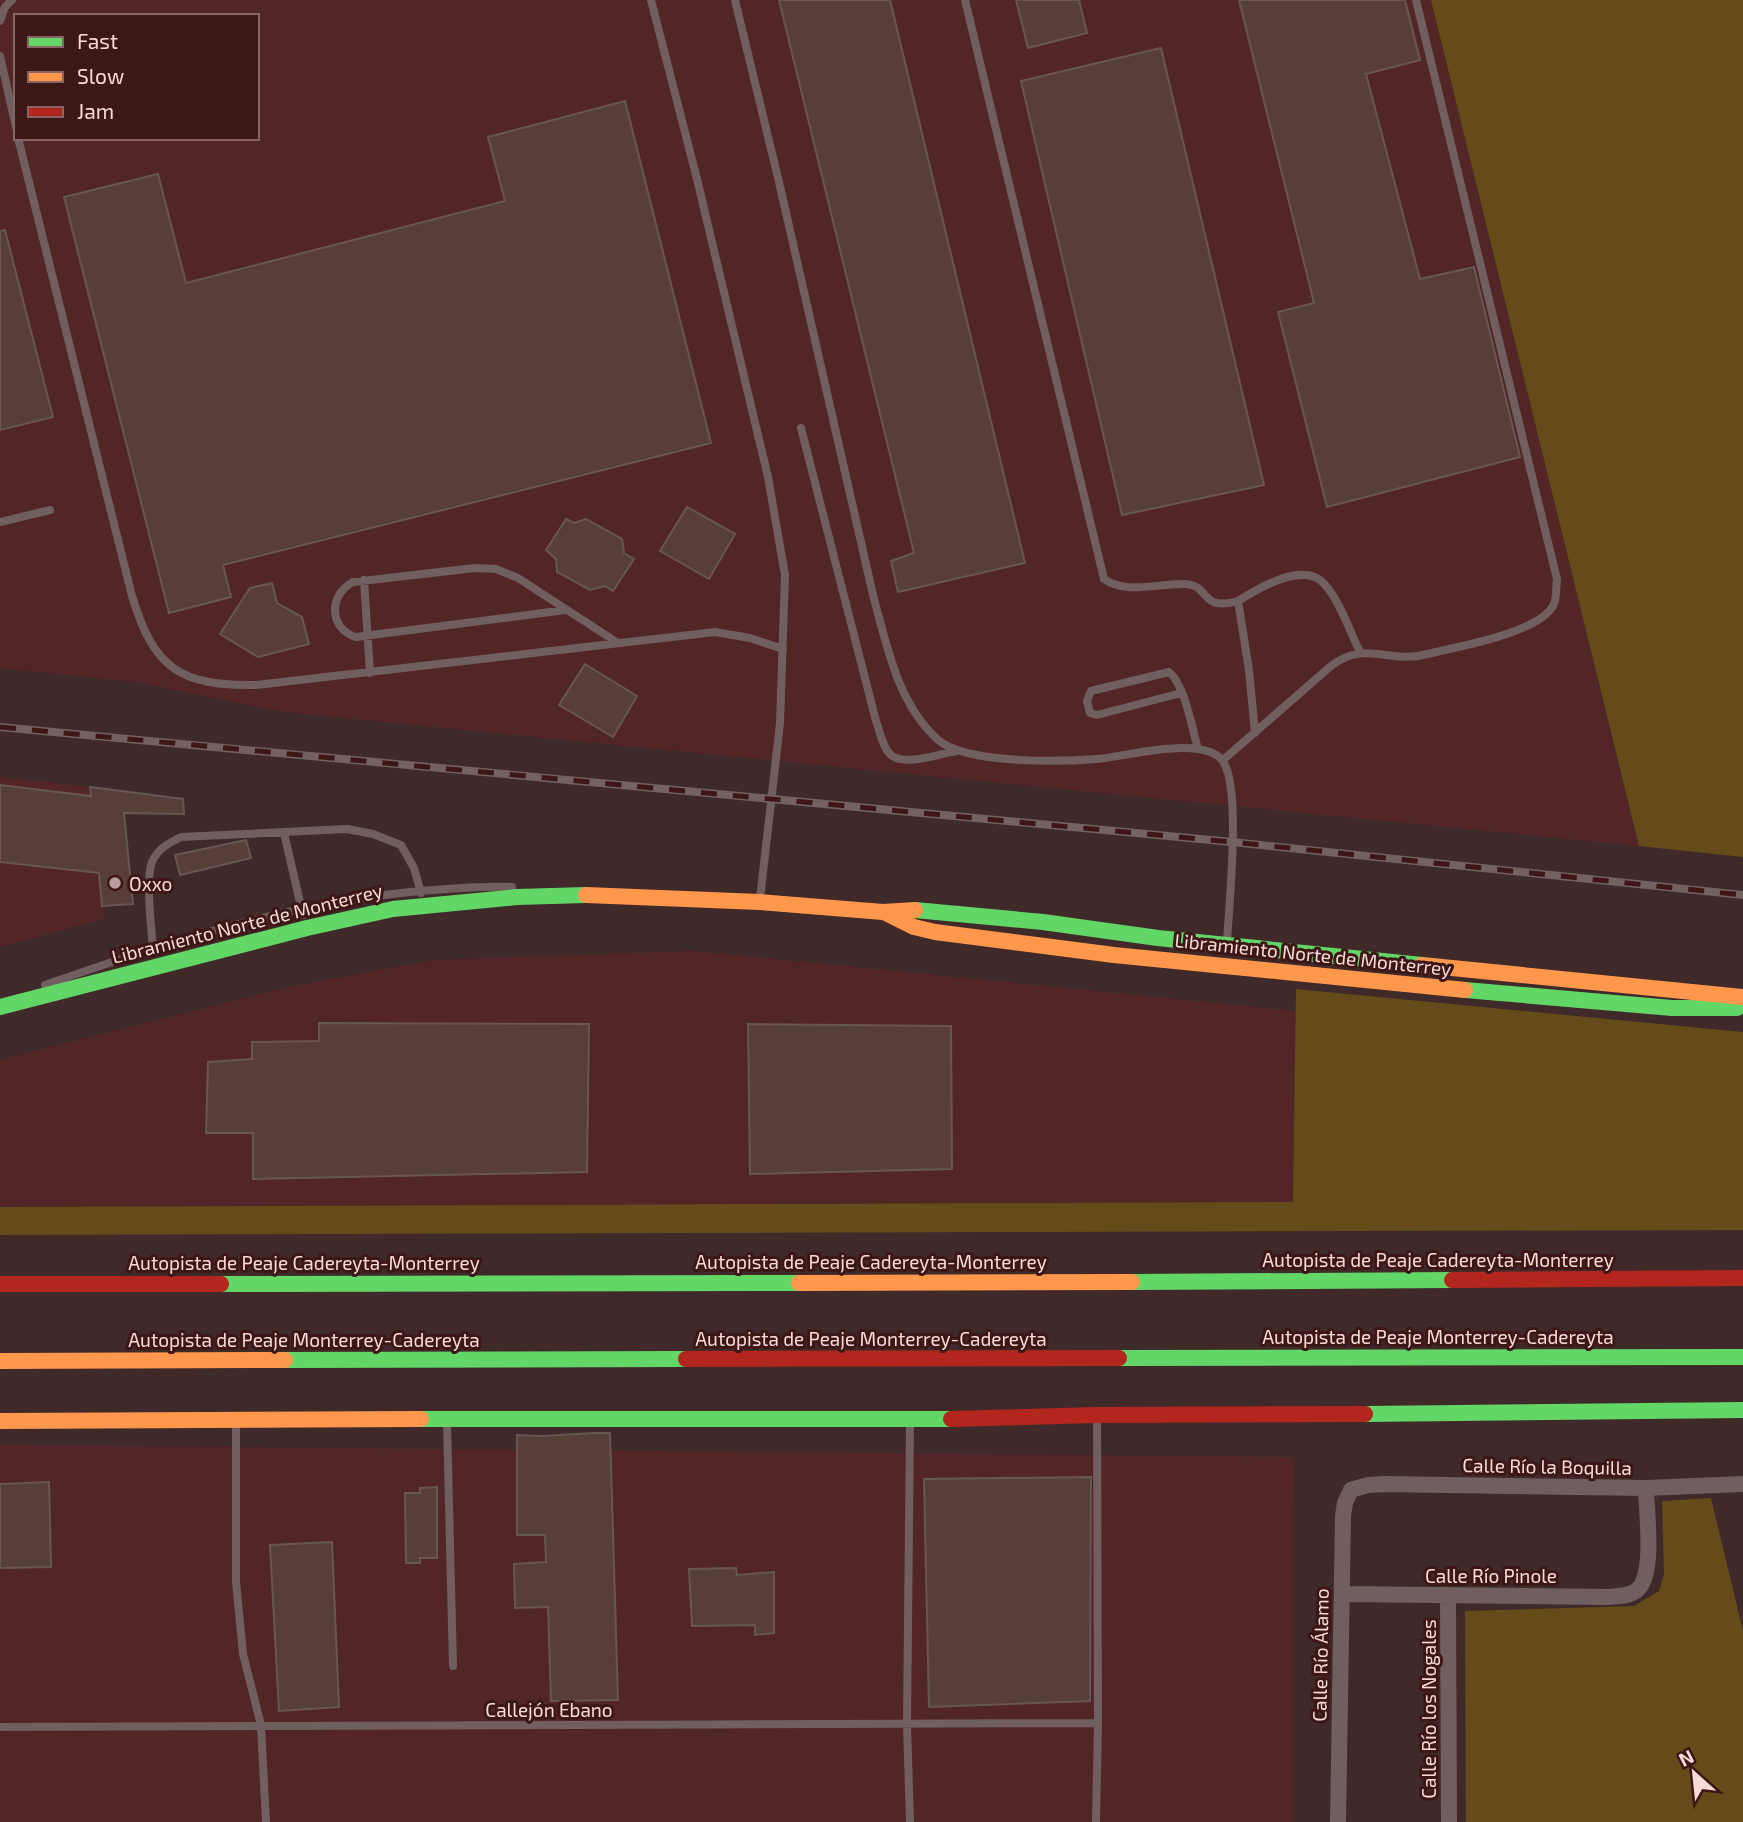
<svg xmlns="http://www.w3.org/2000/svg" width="1743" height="1822" viewBox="0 0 1743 1822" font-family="'Exo 2',sans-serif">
	<rect width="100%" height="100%" fill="#3f2929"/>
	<!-- built -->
	<path fill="#522626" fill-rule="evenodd" d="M0,0H1431L1639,846L283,712L137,682L0,668ZM16,16H257V138H16Z
		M0,777L90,787L104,919L0,947Z
		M694,951L1296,1011L1294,1202L0,1206V1060L294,986L434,960Z
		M0,1445L1294,1457L1293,1822H0Z"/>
	<!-- green -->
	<path fill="#654b1a" d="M1431,0H1743V857L1639,846Z
		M1296,989L1743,1032V1230L0,1235V1207L1293,1202Z
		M1711,1498L1743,1631V1822H1466L1465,1611L1634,1606L1659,1591L1664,1574L1662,1501Z"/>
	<!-- building -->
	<path fill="#583e38" stroke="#685653" stroke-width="2" d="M779,0H890L1025,563L898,592L891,561L914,553Z
		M1016,0H1079L1087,33L1028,48Z
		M1239,0H1405L1420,60L1366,74L1420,279L1474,267L1520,457L1327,507L1278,312L1314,303Z
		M1161,48L1264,485L1122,515L1021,81Z
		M625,101L711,443L223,565L231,597L169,613L64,197L158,174L186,283L505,201L488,137Z
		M5,230L53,417L0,430V231Z
		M687,507L735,534L709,579L660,551Z
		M566,519L574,523L586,519L622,539L624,553L634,559L613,591L605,586L590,590L557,572L556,559L546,550Z
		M272,583L277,603L302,617L309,644L258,657L220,634L250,588Z
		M585,664L637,696L613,737L559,705Z
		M0,785L91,796L90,787L183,799L184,814L124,813L133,904L102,906L99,873L0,862Z
		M246,840L251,858L180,875L175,855Z
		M319,1023L589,1024L587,1172L253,1179V1133H206L208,1062L252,1059V1042L319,1041Z
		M748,1024L951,1026L952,1169L750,1174Z
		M594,1433H610L618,1700L551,1701L548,1607L515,1608L514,1564L546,1562L545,1535H517V1435L542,1436Z
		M1091,1477L1090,1701L929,1707L924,1479Z
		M49,1482L51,1567L0,1568V1484Z
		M437,1487V1558H420V1563H406L405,1493H420V1488Z
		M332,1542L339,1707L279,1711L270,1545Z
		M736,1568L737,1575L774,1572V1633L755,1635V1625L692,1626L689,1569Z"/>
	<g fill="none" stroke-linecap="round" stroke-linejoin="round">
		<!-- lane -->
		<path stroke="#705f5e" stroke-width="8" d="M651,0L697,179L768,477L785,575L780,723L760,899
			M735,0L779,182L873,595C887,646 897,702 937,739C964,764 1060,762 1097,759C1125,757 1207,733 1224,763C1241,793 1229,903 1227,942
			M965,0L1104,579C1126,595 1159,583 1185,584C1211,585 1199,612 1238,601
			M0,21L5,7L12,0
			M0,56L16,127
			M18,138L132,596C154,669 180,686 256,685L715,632L750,638L783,649
			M801,428L876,721C880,732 882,745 889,753C901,768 939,754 956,751
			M0,522L50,510
			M364,580L370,673
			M566,610L356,637C329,629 328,595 353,582L475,568L496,569L518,578L618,643
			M1181,693L1097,715L1090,713L1087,701L1091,691L1169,672C1185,685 1192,728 1198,749
			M1255,733L1249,670L1238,601C1257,589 1298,564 1320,580C1337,593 1350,632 1360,652
			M1223,760L1331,666C1365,640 1388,663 1423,655C1455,647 1537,634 1553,606C1557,599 1556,587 1557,579L1416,0
			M284,833L303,915
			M153,950C152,930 145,879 152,862C157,849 169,843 181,837L347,829L373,834L401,845L414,868L421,893
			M45,985C170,941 299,900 433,890C459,888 486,886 512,887
			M236,1422V1582L243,1654L261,1725L266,1822
			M447,1422L453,1666
			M0,1727L1098,1723
			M910,1822L907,1724L910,1423
			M1096,1822L1098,1723L1097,1415"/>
		<!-- street -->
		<path stroke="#705f5e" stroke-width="16" d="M1342,1594L1609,1597C1618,1596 1629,1596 1636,1591C1656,1577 1646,1510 1646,1488
			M1448,1597L1449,1822
			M1338,1822L1343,1516L1345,1503L1351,1490L1368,1485L1385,1484L1646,1488L1743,1484"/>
		<!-- fast -->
		<path stroke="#63d668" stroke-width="16" d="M915,910L1043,922L1158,938L1422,965
			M1465,990L1672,1008H1737
			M0,1007L307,928L393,909L517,897L586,895
			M1132,1282L1452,1280
			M221,1284L799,1283
			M1119,1358L1743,1357
			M285,1360L686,1359
			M1365,1414L1743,1410
			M421,1419H951"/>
		<!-- slow -->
		<path stroke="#ff974d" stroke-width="16" d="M586,895L760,902L883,912L915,910
			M886,913L914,927L935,932L1114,955L1465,990
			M1422,965L1743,997
			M799,1283L1132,1282
			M0,1361L285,1360
			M0,1421L421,1419"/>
		<!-- jam -->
		<path stroke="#b3261e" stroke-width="16" d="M1452,1280L1743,1278
			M0,1284H221
			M686,1359L1119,1358
			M951,1419L1097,1415L1365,1414"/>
		<!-- rail casing -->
		<g stroke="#736261" stroke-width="8">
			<path id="rail" d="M0,727L1232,842L1743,895"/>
		</g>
		<!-- rail -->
		<use href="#rail" stroke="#3d1716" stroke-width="5" stroke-dasharray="16" stroke-linecap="butt"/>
	</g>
	<!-- markers -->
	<circle fill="#b69d9b" stroke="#3d1716" stroke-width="2.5" cx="115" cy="883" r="7"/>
	<g text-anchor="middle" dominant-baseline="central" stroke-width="6" stroke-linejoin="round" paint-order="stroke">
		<!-- poi labels -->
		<g font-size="19" fill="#f6dbd9" stroke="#3d1716" text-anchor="start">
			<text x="129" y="883">Oxxo</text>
		</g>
		<!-- street labels -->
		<g font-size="19" fill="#f6dbd9" stroke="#3d1716">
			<text transform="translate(247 923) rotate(-14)">Libramiento Norte de Monterrey</text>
			<text transform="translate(1313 954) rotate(6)">Libramiento Norte de Monterrey</text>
			<text x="1438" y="1259">Autopista de Peaje Cadereyta-Monterrey</text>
			<text x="871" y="1261">Autopista de Peaje Cadereyta-Monterrey</text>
			<text x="304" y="1262">Autopista de Peaje Cadereyta-Monterrey</text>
			<text x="1438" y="1336">Autopista de Peaje Monterrey-Cadereyta</text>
			<text x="871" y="1338">Autopista de Peaje Monterrey-Cadereyta</text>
			<text x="304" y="1339">Autopista de Peaje Monterrey-Cadereyta</text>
			<text transform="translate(1547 1466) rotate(1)">Calle Río la Boquilla</text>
			<text x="1491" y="1575">Calle Río Pinole</text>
			<text transform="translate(1320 1655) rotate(-89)">Calle Río Álamo</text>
			<text x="549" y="1709">Callejón Ebano</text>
			<text transform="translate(1428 1709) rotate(-90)">Calle Río los Nogales</text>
		</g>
	</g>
	<!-- legend -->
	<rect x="14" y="14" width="245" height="126" fill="#3d1716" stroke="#876564" stroke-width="2"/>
	<rect x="28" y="37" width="35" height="10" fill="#63d668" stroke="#876564" stroke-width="2"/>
	<text x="77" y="49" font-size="21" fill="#f6dbd9">Fast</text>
	<rect x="28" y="72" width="35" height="10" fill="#ff974d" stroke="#876564" stroke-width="2"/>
	<text x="77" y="84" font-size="21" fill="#f6dbd9">Slow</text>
	<rect x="28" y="107" width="35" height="10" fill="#b3261e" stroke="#876564" stroke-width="2"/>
	<text x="77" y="119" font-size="21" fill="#f6dbd9">Jam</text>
	<!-- north arrow -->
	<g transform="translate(1694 1773) rotate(333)" stroke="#3d1716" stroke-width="5" paint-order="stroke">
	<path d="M0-5L12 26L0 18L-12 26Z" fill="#f6dbd9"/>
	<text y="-10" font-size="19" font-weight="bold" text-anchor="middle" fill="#f6dbd9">N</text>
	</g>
</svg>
